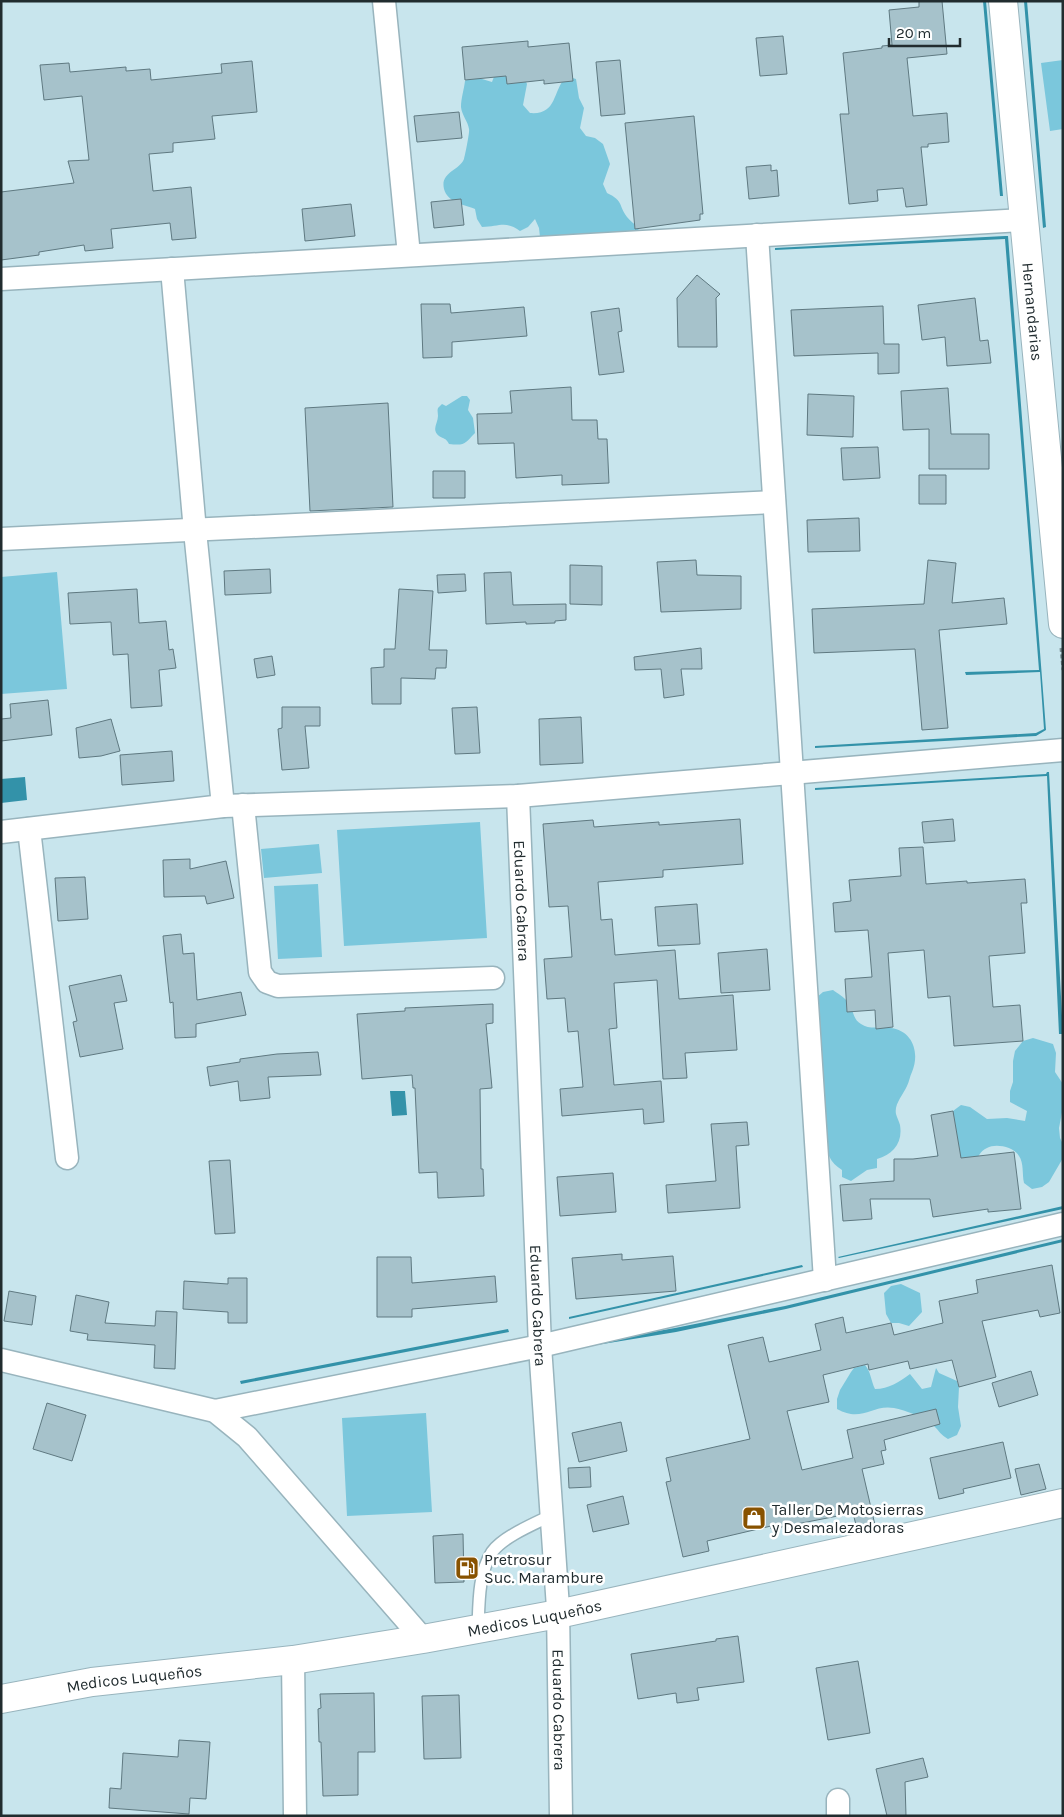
<svg xmlns="http://www.w3.org/2000/svg" width="1064" height="1817" viewBox="0 0 1064 1817" font-family="Karla,sans-serif">
	<rect width="100%" height="100%" fill="#c8e5ed"/>
	<!-- green -->
	<path fill="#7bc7dc" d="M1063,60V129L1050,131L1041,63Z
		M519,66L527,84L523,105L530,113C557,115 552,93 566,76L576,79L579,98L584,108L580,128L586,136L595,138L603,144L610,164L603,184L607,193C624,201 618,205 627,217C631,222 635,224 639,228L637,234L540,237L539,228L535,219L528,227L520,231C505,220 499,227 482,227L477,219L475,209C463,204 448,203 444,189C440,172 459,171 464,159C465,156 470,131 469,129C468,121 462,116 461,107C461,98 464,90 465,81L472,76L492,82L495,74Z
		M462,396H467L470,400L468,410L473,418L475,433C465,443 466,446 449,444C446,438 444,439 439,436C431,430 438,423 438,416C438,413 437,411 438,408L442,404L446,406Z
		M57,572L67,689L1,694V577Z
		M480,822L487,938L344,946L337,830Z
		M319,844L322,873L264,878L261,849Z
		M318,884L322,957L278,959L274,886Z
		M833,990C837,993 844,997 848,1002C854,1009 852,1019 861,1024C869,1030 881,1026 891,1028C913,1031 920,1053 912,1072C910,1076 909,1082 907,1086C903,1095 894,1104 896,1114C897,1118 899,1121 900,1125C903,1143 893,1154 877,1159V1168L867,1170L851,1181L842,1177V1170C826,1160 824,1145 827,1127L816,1109V998L823,992Z
		M1033,1038L1053,1044L1056,1053L1055,1072L1063,1084V1107L1059,1128L1060,1138L1063,1144V1158L1049,1182L1042,1187L1032,1189L1024,1183C1022,1174 1024,1163 1019,1156C1014,1147 996,1143 987,1148C980,1151 978,1157 975,1163L936,1161L938,1150L951,1114L953,1111L961,1105L970,1107L987,1119L1007,1118L1025,1121L1027,1111L1010,1102V1091L1013,1082V1061L1015,1051L1023,1041Z
		M901,1284L920,1293L922,1312L909,1326L899,1323H891L886,1314L884,1293L891,1286Z
		M865,1365C871,1372 871,1381 875,1389C889,1389 899,1382 910,1374L922,1389L931,1387L936,1368L939,1373L957,1381L959,1387L958,1407L961,1426L957,1435L948,1439C940,1434 940,1432 934,1426C926,1418 905,1410 894,1408C872,1404 862,1423 837,1409V1399L840,1390L851,1372L854,1368Z
		M426,1413L432,1512L347,1516L342,1418Z"/>
	<!-- water -->
	<path fill="#3392a9" d="M983,1H986L1003,196H1000Z
		M1024,1H1027L1046,227L1043,228Z
		M1005,236H1008L1046,730L1036,736L815,748V746L1036,733L1044,729L1040,672L966,675L965,672L1039,670L1005,239L775,250V248Z
		M1047,772H1049L1063,1034H1059L1047,776L815,790V788L1046,774Z
		M25,777L27,800L1,803V779Z
		M390,1091H405L407,1115L392,1116Z
		M1063,1206V1209L839,1258L838,1257Z
		M1063,1239V1242L786,1309L676,1332L566,1350V1347L675,1328L785,1306Z
		M802,1265L803,1267L569,1319V1317Z
		M508,1329L509,1332L241,1384L240,1381Z"/>
	<!-- building -->
	<path fill="#a6c2cb" stroke="#5f7981" d="M919,1H942L947,54L907,58L913,116L947,113L949,142L928,144V147H921L927,205L906,207L903,188L877,190L878,201L849,204L840,114H849L843,53L882,48V46L892,45L889,10L919,7Z
		M783,36L787,74L760,76L756,38Z
		M528,41V47L569,43L573,81L544,84V80L507,84L506,76L465,80L462,47Z
		M620,60L625,114L601,116L596,62Z
		M252,61L257,112L212,116L215,139L173,143V152L149,154L153,191L191,187L196,238L172,240L170,223L111,229L113,248L85,251L84,245L39,252V255L1,260V192L74,183L68,161L89,160L82,96L44,100L40,65L69,63L70,72L126,67V71L150,69L151,80L222,73L221,64Z
		M459,112L462,138L417,142L414,116Z
		M694,116L703,214H700V220L635,229L625,123Z
		M771,165V171L777,170L779,196L749,199L746,167Z
		M461,199L464,225L434,228L431,202Z
		M351,204L355,236L305,241L302,209Z
		M697,275L720,294L716,298L717,347H678L677,298Z
		M975,298L980,341L988,340L991,363L947,366L945,337L922,340L918,305Z
		M421,304H450L451,313L524,307L527,336L452,342V357L423,358Z
		M883,306L884,344H899V373L878,374V353L794,356L791,310Z
		M619,308L622,331L618,332L624,372L599,375L591,312Z
		M571,387L572,420H597L598,439H607L609,483L562,485V475L516,478L514,443L478,444L477,414L512,413L510,391Z
		M948,388L951,434H989V469H929V429L903,430L901,391Z
		M808,394L854,396L853,437L807,435Z
		M388,403L393,507L310,511L305,408Z
		M878,447L880,478L843,480L841,448Z
		M433,471H465V498H433Z
		M919,475H946V504H919Z
		M859,518L860,551L808,552L807,520Z
		M696,560L697,575L741,576V609L661,612L657,562Z
		M928,560L956,563L952,603L1004,598L1007,624L939,630L948,728L922,730L915,649L814,653L812,609L924,604Z
		M570,565L602,566V605L570,604Z
		M270,569L271,593L225,595L224,571Z
		M511,572L513,605L566,604V620L555,621V623L526,624V622L486,624L484,573Z
		M465,574L466,591L438,593L437,575Z
		M137,589L139,623L166,621L169,650L173,649L176,668L159,670L162,706L131,708L128,654L113,655L111,622L70,624L68,593Z
		M399,589L433,591L429,650H447L446,668H436L435,679L401,678V704H372L371,668L384,667V649H395Z
		M701,648L702,669H681L684,695L664,698L661,669L635,670L634,657Z
		M272,656L275,675L257,678L254,659Z
		M48,700L52,735L1,741V719L11,718L10,704Z
		M282,707H320V726H305L309,768L282,770L278,729L282,728Z
		M477,707L480,753L455,754L452,708Z
		M581,717L583,763L540,765L539,719Z
		M111,719L120,751L101,756L79,758L76,728Z
		M172,751L174,781L122,785L120,755Z
		M740,819L743,864L663,870V877L598,882L601,920L612,919L615,955L675,950L679,999L733,995L737,1050L685,1053L687,1078L663,1079L657,980L614,983L617,1028L609,1029L614,1085L661,1081L664,1122L644,1124L643,1109L562,1116L560,1089L583,1087L578,1031L568,1032L565,998L547,999L544,959L572,957L568,906L549,907L543,824L593,820L594,827L659,822V825Z
		M953,819L955,841L924,843L922,822Z
		M923,847L926,884L967,881V883L1025,879L1027,903H1021L1025,953L989,956L993,1007L1020,1005L1023,1041L954,1046L950,996L928,998L924,950L888,953L893,1027L876,1029L875,1010L847,1012L845,979L872,977L868,930L835,932L833,903L851,901L849,880L901,876L899,848Z
		M190,859V869L226,861L234,898L207,904L205,896L164,897L163,860Z
		M85,877L88,919L58,921L55,878Z
		M697,904L700,944L658,946L655,907Z
		M181,934L183,954L194,953L197,1000L241,992L246,1015L196,1024V1037L175,1038L173,1002L170,1003L163,936Z
		M767,949L770,990L721,993L718,953Z
		M121,975L127,1001L114,1003L123,1049L80,1057L73,1022L77,1021L69,986Z
		M493,1004V1023L486,1024L492,1088L480,1089L481,1169H483L484,1196L438,1198L437,1172L419,1173L415,1088H413L412,1075L362,1079L357,1014L405,1011V1008Z
		M318,1052L321,1075L268,1077L270,1098L240,1101L238,1081L210,1086L207,1067L240,1062V1059L277,1054Z
		M953,1111L961,1158L1014,1152L1021,1209L988,1212V1209L933,1217L930,1199H870L872,1219L843,1221L840,1185L894,1181V1159H913L938,1156L931,1115Z
		M747,1122L749,1145L736,1146L740,1208L668,1213L666,1185L716,1181L711,1124Z
		M230,1160L235,1233L215,1234L209,1161Z
		M613,1173L616,1212L560,1216L557,1177Z
		M622,1254V1260L673,1256L676,1291L576,1299L572,1258Z
		M377,1257H411L412,1283L495,1276L497,1302L412,1309V1317H377Z
		M1052,1265L1060,1313L1040,1317L1038,1310L982,1321L996,1377L959,1387L952,1360L910,1369L908,1361L869,1370L868,1364L823,1375L829,1402L787,1411L802,1470L853,1458L847,1430L936,1409L940,1424L884,1440L886,1450L881,1451L884,1464L862,1469L875,1525L857,1529L853,1513L771,1529V1526L707,1541L709,1551L683,1557L666,1482L671,1481L666,1458L750,1439L728,1345L763,1337L769,1362L821,1350L815,1324L843,1317L846,1333L891,1323L894,1335L943,1323L939,1301L978,1293L976,1280Z
		M228,1278H247V1323H228V1312L183,1309L184,1281L228,1284Z
		M9,1291L36,1296L32,1325L4,1321Z
		M76,1295L109,1302L105,1323L155,1326L156,1311L177,1312L175,1369L154,1368L155,1345L87,1340L88,1334L70,1331Z
		M1031,1371L1038,1395L999,1407L992,1383Z
		M47,1403L86,1415L72,1461L33,1449Z
		M621,1422L627,1451L579,1462L572,1433Z
		M1003,1442L1011,1478L963,1489L964,1493L939,1499L930,1458Z
		M1039,1464L1046,1489L1021,1495L1015,1469Z
		M590,1467L591,1487L569,1488L568,1468Z
		M623,1496L629,1524L593,1532L587,1505Z
		M463,1534L464,1582L435,1583L433,1536Z
		M738,1636L744,1682L697,1688L699,1700L677,1703L676,1693L638,1699L631,1654L716,1641V1639Z
		M858,1661L870,1733L828,1740L816,1668Z
		M374,1693L375,1752H358V1795L323,1796L321,1742H319L318,1709L321,1708L320,1694Z
		M459,1695L461,1758L424,1759L422,1696Z
		M179,1740L210,1742L206,1799L190,1798L189,1814L109,1808L110,1788L121,1789L123,1753L178,1757Z
		M923,1758L928,1777L905,1782L906,1816H887L876,1769Z"/>
	<g fill="none" stroke-linecap="round" stroke-linejoin="round">
		<!-- service casing -->
		<g stroke="#98b4bd" stroke-width="14">
			<path id="service" d="M478,1629C479,1604 478,1574 492,1552C504,1536 534,1524 552,1515"/>
		</g>
		<!-- minor casing -->
		<g stroke="#98b4bd" stroke-width="25">
			<g id="minor">
				<path d="M384,1L409,255"/>
				<path d="M757,235L825,1280"/>
				<path d="M172,269L195,531L223,806"/>
				<path d="M1,279L1024,220"/>
				<path d="M1,539L774,502"/>
				<path id="s1" d="M518,796L540,1346L558,1608L561,1816"/>
				<path d="M243,805L260,972L267,982L278,986L493,978"/>
				<path d="M29,829L67,1158"/>
				<path d="M1,832L223,806L518,796L1063,750"/>
				<path d="M1,1360L215,1411L247,1437L423,1639"/>
				<path d="M215,1411L540,1346L1063,1224"/>
				<path d="M293,1660L295,1816"/>
				<path d="M838,1800V1816"/>
			</g>
		</g>
		<!-- tertiary casing -->
		<g stroke="#98b4bd" stroke-width="30">
			<g id="tertiary">
				<path id="s2" d="M1003,1L1063,624"/>
				<path id="s3" d="M1,1699L92,1682L293,1660L423,1639L558,1614L1063,1503"/>
			</g>
		</g>
		<!-- path -->
		<path stroke="#7c9197" stroke-width="3" stroke-dasharray="4 2.5" stroke-linecap="butt" d="M1061,648L1063,670"/>
		<!-- service -->
		<use href="#service" stroke="#fff" stroke-width="11"/>
		<!-- minor -->
		<use href="#minor" stroke="#fff" stroke-width="22"/>
		<!-- tertiary -->
		<use href="#tertiary" stroke="#fff" stroke-width="28"/>
	</g>
	<!-- icons -->
	<defs>
		<g id="shop-square" transform="scale(1.25)"><rect x="-9" y="-9" width="18" height="18" rx="4" fill="#885200" stroke="#fff"/><path d="M-5-2.5h2.3a2.7 3.5 0 0 1 5.4 0H5L5.5 6h-11ZM-1.5-2.5h3a1.5 2.3 0 0 0-3 0Z" fill="#fff"/></g>
		<g id="fuel-square" transform="scale(1.25)"><rect x="-9" y="-9" width="18" height="18" rx="4" fill="#885200" stroke="#fff"/><path d="M-5.5-6h7V0h2V4h1.3V-2.5L3-4.5l.8-.8L6-3V5H2.5V1h-1V6h-7ZM-4.2-4.7v3.2H.2V-4.7Z" fill="#fff"/></g>
	</defs>
	<g fill-rule="evenodd">
		<use href="#shop-square" x="754" y="1518"/>
		<use href="#fuel-square" x="467" y="1568"/>
	</g>
	<g text-anchor="middle" dominant-baseline="central" stroke-width="5" stroke-linejoin="round" paint-order="stroke">
		<!-- street labels -->
		<g font-size="16" fill="#212c2f" stroke="#fff">
			<text stroke="none"><textPath href="#s2" startOffset="312">Hernandarias</textPath></text>
			<text stroke="none"><textPath href="#s1" startOffset="105">Eduardo Cabrera</textPath></text>
			<text stroke="none"><textPath href="#s1" startOffset="510">Eduardo Cabrera</textPath></text>
			<text stroke="none"><textPath href="#s3" startOffset="540">Medicos Luqueños</textPath></text>
			<text stroke="none"><textPath href="#s3" startOffset="135">Medicos Luqueños</textPath></text>
			<text stroke="none"><textPath href="#s1" startOffset="915">Eduardo Cabrera</textPath></text>
		</g>
		<!-- poi labels -->
		<g font-size="16" fill="#212c2f" stroke="#fff" text-anchor="start">
			<text x="772" y="1509">Taller De Motosierras<tspan x="772" dy="18">y Desmalezadoras</tspan></text>
			<text x="484" y="1559">Pretrosur<tspan x="484" dy="18">Suc. Marambure</tspan></text>
		</g>
	</g>
	<!-- border -->
	<rect width="1064" height="1817" fill="none" stroke="#212c2f" stroke-width="5"/>
	<!-- scale -->
	<path d="M889 38v8h71v-8" fill="none" stroke="#212c2f" stroke-width="2.5"/>
	<text x="896" y="38" font-size="15" fill="#212c2f" stroke="#ffffff" stroke-width="4" paint-order="stroke">20 m</text>
</svg>
